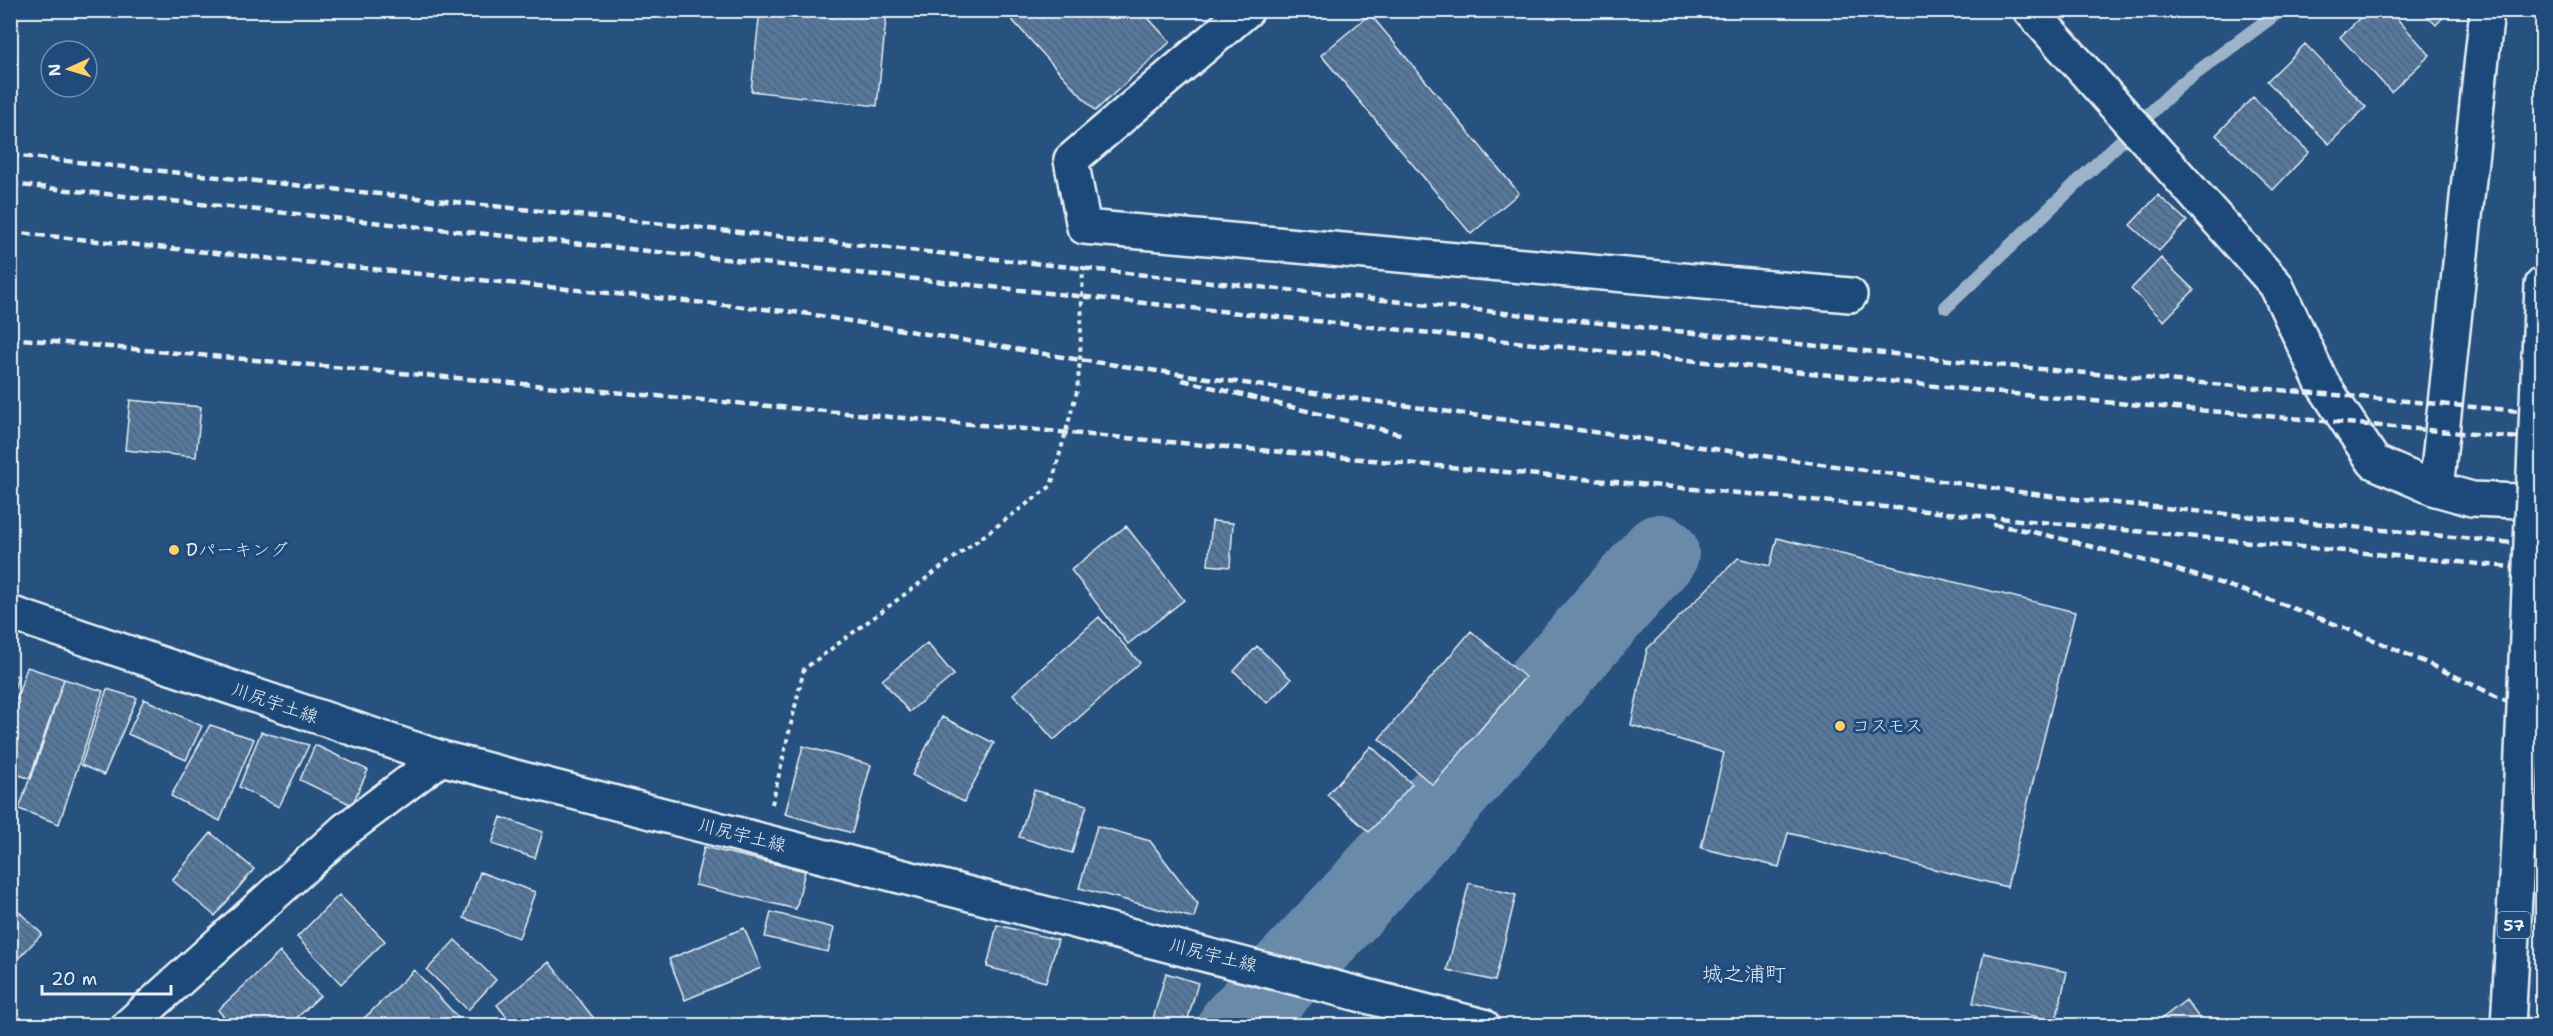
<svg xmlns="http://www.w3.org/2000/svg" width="2553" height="1036" viewBox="0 0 2553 1036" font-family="'Shantell Sans','Klee One',sans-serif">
	<defs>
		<pattern id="building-back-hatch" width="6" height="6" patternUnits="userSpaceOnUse" patternTransform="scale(1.5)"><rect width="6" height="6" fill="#57789d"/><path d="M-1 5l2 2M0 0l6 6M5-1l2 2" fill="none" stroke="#4f6278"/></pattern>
	</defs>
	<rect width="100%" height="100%" fill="#27517f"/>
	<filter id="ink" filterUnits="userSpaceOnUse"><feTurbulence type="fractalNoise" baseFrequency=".0167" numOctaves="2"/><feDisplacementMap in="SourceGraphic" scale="12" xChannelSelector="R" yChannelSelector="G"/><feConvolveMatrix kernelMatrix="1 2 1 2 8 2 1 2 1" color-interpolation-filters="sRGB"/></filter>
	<g filter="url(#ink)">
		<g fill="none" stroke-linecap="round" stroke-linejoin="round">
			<!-- stream -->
			<path stroke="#9db3c9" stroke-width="14" d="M1946,307L2180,85L2281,10"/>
			<!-- river -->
			<path stroke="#6b8aaa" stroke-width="78" d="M1237,1026L1354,902L1660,553"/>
		</g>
		<!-- building -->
		<path fill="url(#building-back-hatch)" stroke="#e8f1f8" stroke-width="1.5" d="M760,10H887L877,106L751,91Z
			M1003,10H1141L1170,42L1095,111Z
			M2368,10H2389L2430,55L2391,92L2340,37Z
			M2421,10H2450L2436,25Z
			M1370,14L1519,193L1471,234L1321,55Z
			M2305,44L2366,107L2329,144L2267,81Z
			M2253,97L2309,152L2273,190L2216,135Z
			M2158,195L2187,221L2159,251L2130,225Z
			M2161,258L2194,290L2164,321L2131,289Z
			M130,400L201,407L196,457L125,450Z
			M1212,521L1233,523L1230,567L1208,565Z
			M1126,526L1184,600L1128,644L1071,570Z
			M1777,538L2075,612L2007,887L1788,833L1779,867L1701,848L1724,753L1631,725L1647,649L1738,558L1770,566Z
			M1099,617L1140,663L1054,740L1013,694Z
			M1471,631L1525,677L1433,785L1379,739Z
			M927,643L954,675L909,712L882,680Z
			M1257,646L1291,679L1267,703L1234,671Z
			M27,667L64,679L31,779L10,772V719Z
			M10,674L18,676L10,705Z
			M64,679L103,691L59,824L19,809Z
			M107,689L137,698L104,775L81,765Z
			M144,699L202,726L186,760L128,734Z
			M942,717L994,743L964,802L912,775Z
			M210,725L254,739L220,821L171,796Z
			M261,732L309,745L279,807L239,787Z
			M315,745L368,770L352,805L300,780Z
			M803,746L871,765L852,833L785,814Z
			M1371,746L1412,784L1369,832L1327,795Z
			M1034,790L1087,805L1072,853L1019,837Z
			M501,817L543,832L535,858L492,844Z
			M1097,826L1150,841L1198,904L1194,918L1079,888Z
			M211,833L254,869L215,916L172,880Z
			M704,847L805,871L796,909L695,885Z
			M480,872L535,892L519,938L464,918Z
			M1469,883L1516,895L1495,981L1447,970Z
			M339,895L385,941L341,984L297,937Z
			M10,903L42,934L10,967Z
			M771,912L834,928L828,952L765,937Z
			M997,925L1058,940L1046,982L987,967Z
			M744,928L761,968L685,1000L669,959Z
			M455,940L496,980L468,1010L427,970Z
			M280,952L320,996L288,1026H232L218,1010Z
			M1984,953L2067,972L2056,1021L1973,1003Z
			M549,962L600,1026H514L497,1005Z
			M414,970L466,1026H356Z
			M1166,973L1198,983L1186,1026H1151Z
			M2186,1000L2205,1026H2152Z"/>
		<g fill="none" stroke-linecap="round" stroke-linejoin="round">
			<!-- minor casing -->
			<g stroke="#e8f1f8" stroke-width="38">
				<path id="minor" d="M1247,10L1071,160L1084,227L1850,295
					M2030,10L2276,285L2322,383L2374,462L2436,489L2472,499L2542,502
					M2436,489L2487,10
					M128,1026L345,830L441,758"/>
			</g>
			<!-- major casing -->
			<g stroke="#e8f1f8" stroke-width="38">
				<path id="major" d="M10,613L441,758L1483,1026"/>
			</g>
			<!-- highway casing -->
			<g stroke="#e8f1f8" stroke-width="38">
				<path id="highway" d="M2539,356L2542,285
					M2508,1026L2519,824"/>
			</g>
			<!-- path -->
			<path stroke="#e8f1f8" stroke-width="4" stroke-dasharray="4.5 4.5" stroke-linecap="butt" d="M10,388H13L10,411
				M772,804L804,669L1051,486L1077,391L1080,360L1083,266"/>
			<!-- minor -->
			<use href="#minor" stroke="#1f4a7a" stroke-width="33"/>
			<!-- major -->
			<use href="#major" stroke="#1f4a7a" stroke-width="33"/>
			<!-- highway -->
			<use href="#highway" stroke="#1f4a7a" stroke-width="33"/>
			<!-- rail -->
			<path stroke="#e8f1f8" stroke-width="4.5" stroke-dasharray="9 4.5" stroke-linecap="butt" d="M10,155L2007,366L2542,413
				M10,184L2002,393L2542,440
				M10,232L803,313L1080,360L2056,497L2542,546
				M10,338L1728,492L2542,570
				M1182,380L1404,435
				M1993,525C2032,530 2070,541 2108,551C2259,589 2405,647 2542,720"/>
			<!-- highway-bridge casing -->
			<g stroke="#e8f1f8" stroke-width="38" stroke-linecap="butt">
				<path id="highway-bridge" d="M2519,824L2539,356"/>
			</g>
			<!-- highway-bridge -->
			<use href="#highway-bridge" stroke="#1f4a7a" stroke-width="33"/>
		</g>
	</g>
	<!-- markers -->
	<g fill="#ffd166" stroke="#1f4a7a" stroke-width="2">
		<circle cx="174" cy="550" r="6"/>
		<circle cx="1840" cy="726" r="6"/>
	</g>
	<g text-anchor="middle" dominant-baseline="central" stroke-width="6" stroke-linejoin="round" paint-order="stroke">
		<!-- shield labels -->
		<rect fill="#1f4a7a" stroke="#acbfd2" stroke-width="1.5" x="2497.5" y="912" width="33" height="26" rx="4.5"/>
		<g font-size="16" font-weight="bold" fill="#e8f1f8">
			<text x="2514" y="925">57</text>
		</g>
		<!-- poi labels -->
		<g font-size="18" fill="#e8f1f8" stroke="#1f4a7a" text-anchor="start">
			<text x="186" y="550">Dパーキング</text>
			<text x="1852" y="726">コスモス</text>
		</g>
		<!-- street labels -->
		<g font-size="18" fill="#e8f1f8" stroke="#1f4a7a">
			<text transform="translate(275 703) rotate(19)">川尻宇土線</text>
			<text transform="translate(742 835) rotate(14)">川尻宇土線</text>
			<text transform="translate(1213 955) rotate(14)">川尻宇土線</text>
		</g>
		<!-- quarter labels -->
		<g font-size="21" fill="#e8f1f8" stroke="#1f4a7a">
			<text x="1744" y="974">城之浦町</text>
		</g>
	</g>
	<!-- margin -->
	<rect width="2553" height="1036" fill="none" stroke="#1f4a7a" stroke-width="36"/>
	<rect x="18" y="18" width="2517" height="1000" fill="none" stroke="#e8f1f8" stroke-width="2" filter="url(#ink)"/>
	<!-- north arrow -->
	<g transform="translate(69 69) rotate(266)"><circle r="28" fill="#1f4a7a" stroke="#6f8dac" stroke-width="1.5"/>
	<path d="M0-4.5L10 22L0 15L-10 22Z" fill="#ffd166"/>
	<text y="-9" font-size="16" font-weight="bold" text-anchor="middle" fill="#e8f1f8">N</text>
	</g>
	<!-- scale -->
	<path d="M42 985v9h129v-9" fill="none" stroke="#e8f1f8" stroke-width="3"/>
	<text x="51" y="985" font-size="18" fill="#e8f1f8" stroke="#1f4a7a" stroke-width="4.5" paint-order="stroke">20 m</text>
</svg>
